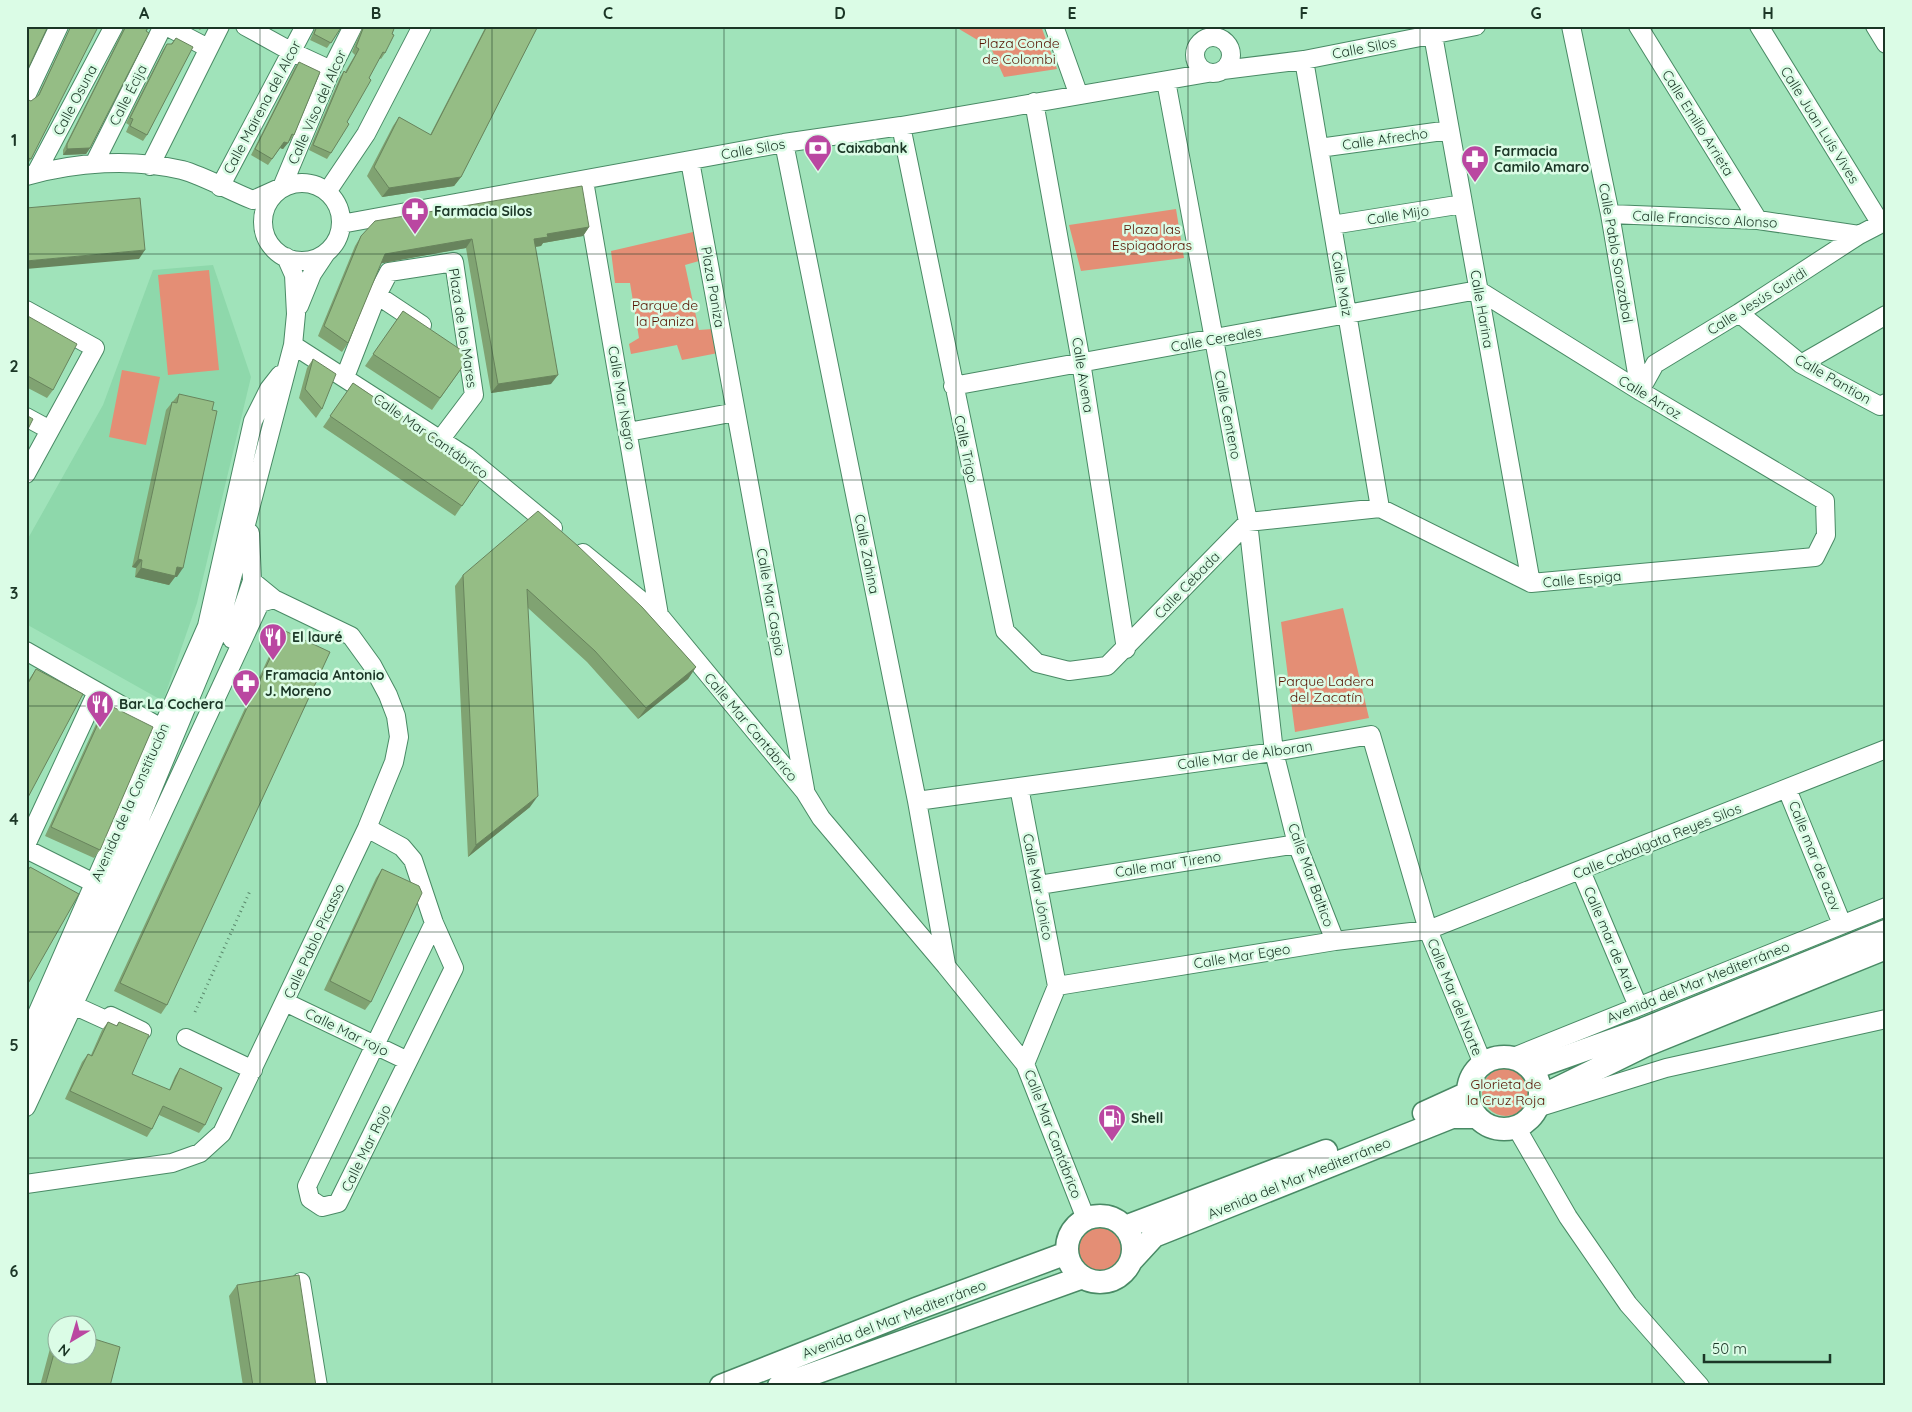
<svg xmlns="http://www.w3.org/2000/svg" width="1912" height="1412" viewBox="0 0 1912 1412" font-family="Quicksand,sans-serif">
	<rect width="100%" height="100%" fill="#a0e3ba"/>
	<!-- built -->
	<path fill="#8ed8ab" d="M213,265L251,377L197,603L163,701L26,624V542L103,405L153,270Z"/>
	<!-- green -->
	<path fill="#e48e75" d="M954,26H1041L1057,69L1004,77L991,48Z
		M1176,209L1184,258L1081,271L1069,225Z
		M693,232L699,261L685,265L699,330L712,329L718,353L682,360L677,345L631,354L629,344L639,338L630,283H615L611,251Z
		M209,270L219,370L168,375L158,275Z
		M122,370L160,377L146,445L109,437Z
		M1343,608L1369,718L1295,732L1281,622Z
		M1482 1092a24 24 0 1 1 48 0a24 24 0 1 1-48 0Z
		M1075 1248a25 25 0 1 1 50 0a25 25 0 1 1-50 0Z"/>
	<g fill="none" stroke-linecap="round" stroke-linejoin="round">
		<!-- minor casing -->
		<g stroke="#498a65" stroke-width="20">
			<path id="minor" d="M166,26L208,48
				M245,26L292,52L331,70
				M1054,26L1078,93
				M1571,26L1610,214L1640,391
				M1638,26L1758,220
				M1759,26L1881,224
				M1875,26L1886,44
				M1433,35L1531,583
				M1195 55a18 18 0 1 1 36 0a18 18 0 1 1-36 0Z
				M1304,60L1380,508
				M1223,70L1304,60L1476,26
				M1166,81L1248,522L1274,752L1297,844L1335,941
				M26,96L59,26
				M1034,102L1081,362L1126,649
				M901,126L1005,631L1037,663L1069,671L1107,666L1248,522L1380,508L1531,583L1815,557L1826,535L1825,501L1640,391L1478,290L953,386
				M784,143L917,801L946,964
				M1319,148L1450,130
				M690,161L805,789
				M94,164L163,26
				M150,166L220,26
				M36,173L114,26
				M26,176C76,162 132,158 182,170C204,176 232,192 253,200L282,187L331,70L353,26
				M584,181L659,615
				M263 222a39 39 0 1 1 78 0a39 39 0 1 1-78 0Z
				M220,187L305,26
				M327,192L366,134L422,26
				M1610,214L1758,220L1859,235
				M341,224L784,143L901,126L1208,73
				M1332,225L1463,204
				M377,295L422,325
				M299,306L312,274L326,253
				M26,310L95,348L26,474
				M1739,313L1801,364L1880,406L1886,403
				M293,345L467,457L553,528
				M1801,364L1886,315
				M345,377L377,295L389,272L454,262L474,395L440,440
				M1640,391L1655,364L1739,313L1859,235L1886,221
				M26,417L50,430
				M628,432L736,412
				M583,553L659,615L805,792L821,818L946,966L1025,1064L1086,1219
				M232,639L252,581L250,533
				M26,651L163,729
				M1019,787L1057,986
				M1787,789L1842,924
				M917,801L1274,752L1371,735L1428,930L1483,1064
				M367,828L402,847L413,860L434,923L454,968L338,1203L322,1207L310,1199L307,1186L434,923
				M26,845L97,692
				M26,849L94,883
				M1581,871L1638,1006
				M1039,885L1297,844
				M1057,986L1335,941L1428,930L1886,749
				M285,1002L408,1061
				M73,1005L106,1020L111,1016L142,1031
				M186,1038L253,1070
				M26,1039L207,626L253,421L269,389L280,375
				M1511,1058L1886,907
				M1025,1064L1057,986
				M26,1071L110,891L218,631L293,345L296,314L294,275L286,257
				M26,1107L260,603L274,599
				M1537,1108L1666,1068L1886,1019
				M1516,1127L1568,1217L1628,1304L1700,1386
				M26,1184L172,1163L200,1153L222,1133L367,828L394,762L399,737L396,716L388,695L372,665L351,636L274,599L252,581
				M301,1282L318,1386"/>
		</g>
		<!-- major casing -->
		<g stroke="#498a65" stroke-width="25">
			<path id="major" d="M1468 1093a36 36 0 1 1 72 0a36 36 0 1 1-72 0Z
				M1531,1069L1644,1029L1886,931
				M1540,1097L1644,1046L1886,948
				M1424,1113L1468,1093
				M1067 1249a33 33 0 1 1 66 0a33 33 0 1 1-66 0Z
				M1125,1227L1326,1151
				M1131,1261L1154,1236L1452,1117H1477
				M721,1386L916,1309L1067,1253
				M779,1386L1083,1277"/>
		</g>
		<!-- path -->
		<path stroke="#5a886c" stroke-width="3" stroke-dasharray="1 4" stroke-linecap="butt" d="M195,1012L250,891"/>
		<!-- minor -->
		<use href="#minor" stroke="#fff" stroke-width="18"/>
		<!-- major -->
		<use href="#major" stroke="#fff" stroke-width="22"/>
	</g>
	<!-- wall -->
	<path fill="#80a372" d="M71,26H97L31,159L27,165L26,99L31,101L37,97Z
		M125,26H149L90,148L86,154L63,155V150Z
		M194,26H203L200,30Z
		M316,26H342L327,48L310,40Z
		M363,26H395L392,34L385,53L381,59L379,58L331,153L327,159L309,150L340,77L344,71L345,72L355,55L352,52Z
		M486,26H538L461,177L454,186L382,197L367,176L393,126L399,117L430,135Z
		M176,38L147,135L143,141L126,132L129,125L126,123L163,50L167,44H171Z
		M299,62L294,135L290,141H289L283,149L280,148L268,165L251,155L295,67Z
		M589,227L583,236L543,243L541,246L535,247L551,384L491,393L466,248L381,263L348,343L342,352L318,336L355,246L361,236Z
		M403,311L468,359L432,410L365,366Z
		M26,315L53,390L47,398L26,387Z
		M313,359L322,409L316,418L299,398L307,368Z
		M353,383L485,472L455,516L323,427Z
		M179,394L177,577H175L169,585L135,577L136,568L132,567L166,410Z
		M463,575L642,607L696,667L688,679L638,719L587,662L528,608L530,807L468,857L455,586Z
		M283,630L167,1005L161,1014L114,991L277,639Z
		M36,669L26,801V684Z
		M107,704L100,850L94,858L45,836L101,713Z
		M382,869L371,1002L365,1010L324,990L376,878Z
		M108,1022L116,1026L119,1022L132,1074L169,1090L175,1076L180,1068L205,1125L199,1133L159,1115L152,1129L147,1137L65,1099L82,1062L88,1054L91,1055L102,1030Z
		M237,1285L316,1386H243L229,1296Z
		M58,1333V1354L110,1386H40L52,1341Z"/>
	<!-- shaded-wall -->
	<path fill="#68845d" d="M284,142L288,143L283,149L280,148Z
		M90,148L86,154L63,155L67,149Z
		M461,177L454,186L382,197L389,188Z
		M589,227L583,236L543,243L541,246L527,248L534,239L547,234Z
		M472,239L466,248L378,264L385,254Z
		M145,250L139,259L26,269V261Z
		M558,375L551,384L491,393L498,384Z
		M138,559L142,560L136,568L132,567Z
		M177,567L183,568L177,577H175L169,585L135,577L141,568Z
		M696,667L688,679L638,719L646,708Z
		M538,796L530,807L468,857L476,845Z"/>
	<!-- building -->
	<path fill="#95bd85" stroke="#68845d" d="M26,26H48L26,73Z
		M71,26L98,27L31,159L26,157V99L31,101L39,95Z
		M126,26H149L146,31L149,33L90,148L67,149V144Z
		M317,26H342L331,43L314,34Z
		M364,26H395L392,34L394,35L385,53L383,52L369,78L371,80L347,122L349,124L331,153L313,145L344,71L346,73L359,49L356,47Z
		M487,26H538L461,177L389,188L374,167L399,117L431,135Z
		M176,38L193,47L147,135L130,126L133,119L130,118L167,44H172Z
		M299,62L320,72L294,135L292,134L288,143L284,142L272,159L255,149Z
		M582,186L589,227L547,234L548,237L534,239L558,375L498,384L472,239L385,254L348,343L324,326L361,236L375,221Z
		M140,198L145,250L26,261V208Z
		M403,311L467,354L468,359L440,398L373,354Z
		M26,315L77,344L53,390L26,375Z
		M313,359L336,374L322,409L305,389Z
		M353,383L485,472L462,506L330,416Z
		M179,394L214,402L212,410L217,411L183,568L177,567L175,576L141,568L142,560L138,559L172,402L177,403Z
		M26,415L33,419L26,433Z
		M538,511L578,546L642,607L696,667L646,708L595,651L527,589L538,796L476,845L463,575Z
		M283,630L330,652L167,1005L120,983Z
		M36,669L83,694L26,801V687Z
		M107,704L153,727L100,850L51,827Z
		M30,867L79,894L26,987V874Z
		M382,869L419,886L422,893L371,1002L330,981Z
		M108,1022L117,1026L119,1022L149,1035L132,1074L170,1090L180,1068L222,1088L205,1125L163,1106L152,1129L70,1091L88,1054L92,1056Z
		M299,1275L316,1386H253L237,1285Z
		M88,1337L120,1347L110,1386H45L58,1339V1354H88Z"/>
	<!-- grid -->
	<path fill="none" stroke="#1b3626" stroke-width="1" stroke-opacity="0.55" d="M260,26V1386M492,26V1386M724,26V1386M956,26V1386M1188,26V1386M1420,26V1386M1652,26V1386M26,254H1886M26,480H1886M26,706H1886M26,932H1886M26,1158H1886"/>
	<!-- icons -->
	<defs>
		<g id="bank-pin" transform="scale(1.4375)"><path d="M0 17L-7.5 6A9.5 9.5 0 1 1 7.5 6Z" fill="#ba47a1" stroke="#dbfce6"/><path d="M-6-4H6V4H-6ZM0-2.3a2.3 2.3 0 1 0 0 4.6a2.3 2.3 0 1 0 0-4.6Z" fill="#fff"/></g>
		<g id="pharmacy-pin" transform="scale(1.4375)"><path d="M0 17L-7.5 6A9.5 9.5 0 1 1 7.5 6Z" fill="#ba47a1" stroke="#dbfce6"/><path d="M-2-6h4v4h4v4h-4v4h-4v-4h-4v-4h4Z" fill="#fff"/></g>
		<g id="restaurant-pin" transform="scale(1.4375)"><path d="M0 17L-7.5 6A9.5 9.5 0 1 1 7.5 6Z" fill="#ba47a1" stroke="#dbfce6"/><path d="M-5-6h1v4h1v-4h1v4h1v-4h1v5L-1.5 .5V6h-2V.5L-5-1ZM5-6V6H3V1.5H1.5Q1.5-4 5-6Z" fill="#fff"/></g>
		<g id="fuel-pin" transform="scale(1.4375)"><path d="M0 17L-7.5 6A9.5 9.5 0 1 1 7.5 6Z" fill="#ba47a1" stroke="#dbfce6"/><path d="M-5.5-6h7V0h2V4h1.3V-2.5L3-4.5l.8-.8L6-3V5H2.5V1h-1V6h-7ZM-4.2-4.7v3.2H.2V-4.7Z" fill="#fff"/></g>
	</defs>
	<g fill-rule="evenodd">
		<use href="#bank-pin" x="818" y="148"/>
		<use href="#pharmacy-pin" x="1475" y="159"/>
		<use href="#pharmacy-pin" x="415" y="211"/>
		<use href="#restaurant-pin" x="273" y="637"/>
		<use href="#pharmacy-pin" x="246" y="683"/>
		<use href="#restaurant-pin" x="100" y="704"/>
		<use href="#fuel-pin" x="1112" y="1118"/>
	</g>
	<g text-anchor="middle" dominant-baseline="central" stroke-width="5" stroke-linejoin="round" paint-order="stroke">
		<!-- park labels -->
		<g font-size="14" fill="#561300" stroke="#dbfce6">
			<text x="1019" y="43">Plaza Conde<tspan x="1019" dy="16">de Colombi</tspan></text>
			<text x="1152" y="229">Plaza las<tspan x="1152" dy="16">Espigadoras</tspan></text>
			<text x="665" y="305">Parque de<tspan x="665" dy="16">la Paniza</tspan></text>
			<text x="1326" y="681">Parque Ladera<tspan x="1326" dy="16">del Zacatín</tspan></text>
			<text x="1506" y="1084">Glorieta de<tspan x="1506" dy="16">la Cruz Roja</tspan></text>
		</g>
		<!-- street labels -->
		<g font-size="14" fill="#1b3626" stroke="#dbfce6">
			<text transform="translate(1364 48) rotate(-11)">Calle Silos</text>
			<text transform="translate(128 95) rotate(-63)">Calle Écija</text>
			<text transform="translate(75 100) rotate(-62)">Calle Osuna</text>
			<text transform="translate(262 107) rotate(-62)">Calle Mairena del Alcor</text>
			<text transform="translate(317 107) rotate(-66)">Calle Viso del Alcor</text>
			<text transform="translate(1698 123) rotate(58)">Calle Emilio Arrieta</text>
			<text transform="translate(1820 125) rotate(58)">Calle Juan Luís Vives</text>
			<text transform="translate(1385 139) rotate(-8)">Calle Afrecho</text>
			<text transform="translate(753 149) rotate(-10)">Calle Silos</text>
			<text transform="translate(1398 215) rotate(-9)">Calle Mijo</text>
			<text transform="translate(1705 219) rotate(3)">Calle Francisco Alonso</text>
			<text transform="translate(1616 253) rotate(80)">Calle Pablo Sorozabal</text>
			<text transform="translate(1342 284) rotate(80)">Calle Maiz</text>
			<text transform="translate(713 287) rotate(80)">Plaza Paniza</text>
			<text transform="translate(1757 301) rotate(-32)">Calle Jesús Guridi</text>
			<text transform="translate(1482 309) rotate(80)">Calle Harina</text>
			<text transform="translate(463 328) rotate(81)">Plaza de los Mares</text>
			<text transform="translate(1216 339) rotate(-10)">Calle Cereales</text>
			<text transform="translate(1083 375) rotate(81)">Calle Avena</text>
			<text transform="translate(1833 379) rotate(30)">Calle Pantion</text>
			<text transform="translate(1650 397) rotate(31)">Calle Arroz</text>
			<text transform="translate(622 398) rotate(80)">Calle Mar Negro</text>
			<text transform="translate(1228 415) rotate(79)">Calle Centeno</text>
			<text transform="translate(431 436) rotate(35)">Calle Mar Cantábrico</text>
			<text transform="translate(966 449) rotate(78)">Calle Trigo</text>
			<text transform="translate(867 554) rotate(79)">Calle Zahina</text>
			<text transform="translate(1582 579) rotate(-5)">Calle Espiga</text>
			<text transform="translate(1187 585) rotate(-46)">Calle Cebada</text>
			<text transform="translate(771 602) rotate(80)">Calle Mar Caspio</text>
			<text transform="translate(751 727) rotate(50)">Calle Mar Cantábrico</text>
			<text transform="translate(1245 755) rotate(-8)">Calle Mar de Alboran</text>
			<text transform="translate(130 802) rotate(-66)">Avenida de la Constitución</text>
			<text transform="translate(1657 841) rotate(-22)">Calle Cabalgata Reyes Silos</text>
			<text transform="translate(1815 856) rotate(68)">Calle mar de azov</text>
			<text transform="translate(1168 864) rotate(-9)">Calle mar Tireno</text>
			<text transform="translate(1311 875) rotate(70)">Calle Mar Baltico</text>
			<text transform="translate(1038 887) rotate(79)">Calle Mar Jónico</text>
			<text transform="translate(1610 939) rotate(67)">Calle mar de Aral</text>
			<text transform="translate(314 941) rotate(-65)">Calle Pablo Picasso</text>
			<text transform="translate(1242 956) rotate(-9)">Calle Mar Egeo</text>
			<text transform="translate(1698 982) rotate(-22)">Avenida del Mar Mediterráneo</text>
			<text transform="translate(1455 997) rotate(68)">Calle Mar del Norte</text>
			<text transform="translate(347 1032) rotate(26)">Calle Mar rojo</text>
			<text transform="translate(1053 1134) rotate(69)">Calle Mar Cantábrico</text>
			<text transform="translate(366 1148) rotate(-64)">Calle Mar Rojo</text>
			<text transform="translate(1299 1178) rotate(-22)">Avenida del Mar Mediterráneo</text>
			<text transform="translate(894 1319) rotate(-21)">Avenida del Mar Mediterráneo</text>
		</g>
		<!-- poi labels -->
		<g font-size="14" font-weight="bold" fill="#1b3626" stroke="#dbfce6" text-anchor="start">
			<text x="837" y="148">Caixabank</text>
			<text x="1494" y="151">Farmacia<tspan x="1494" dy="16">Camilo Amaro</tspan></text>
			<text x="434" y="211">Farmacia Silos</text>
			<text x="292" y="637">El lauré</text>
			<text x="265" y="675">Framacia Antonio<tspan x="265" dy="16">J. Moreno</tspan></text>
			<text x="119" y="704">Bar La Cochera</text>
			<text x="1131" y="1118">Shell</text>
		</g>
	</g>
	<!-- border -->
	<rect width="1912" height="1412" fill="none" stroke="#dbfce6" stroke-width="55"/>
	<!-- north arrow -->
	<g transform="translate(72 1340) rotate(218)"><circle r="24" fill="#dbfce6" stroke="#8ead99"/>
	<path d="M0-4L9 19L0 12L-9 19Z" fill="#ba47a1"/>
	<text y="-8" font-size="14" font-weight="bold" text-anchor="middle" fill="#1b3626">N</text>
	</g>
	<!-- scale -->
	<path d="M1704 1354v8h126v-8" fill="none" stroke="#1b3626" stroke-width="2.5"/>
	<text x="1712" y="1354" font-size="15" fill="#1b3626" stroke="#dbfce6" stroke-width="4" paint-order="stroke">50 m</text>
	<rect x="28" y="28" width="1856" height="1356" fill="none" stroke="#1b3626" stroke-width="2"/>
	<g font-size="16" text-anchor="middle" font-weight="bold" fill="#1b3626">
		<text x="144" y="19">A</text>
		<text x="376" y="19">B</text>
		<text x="608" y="19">C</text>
		<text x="840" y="19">D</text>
		<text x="1072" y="19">E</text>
		<text x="1304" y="19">F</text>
		<text x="1536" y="19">G</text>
		<text x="1768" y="19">H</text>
		<text x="14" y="146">1</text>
		<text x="14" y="372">2</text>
		<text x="14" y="599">3</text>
		<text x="14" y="825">4</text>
		<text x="14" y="1051">5</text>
		<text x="14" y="1277">6</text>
	</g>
</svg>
